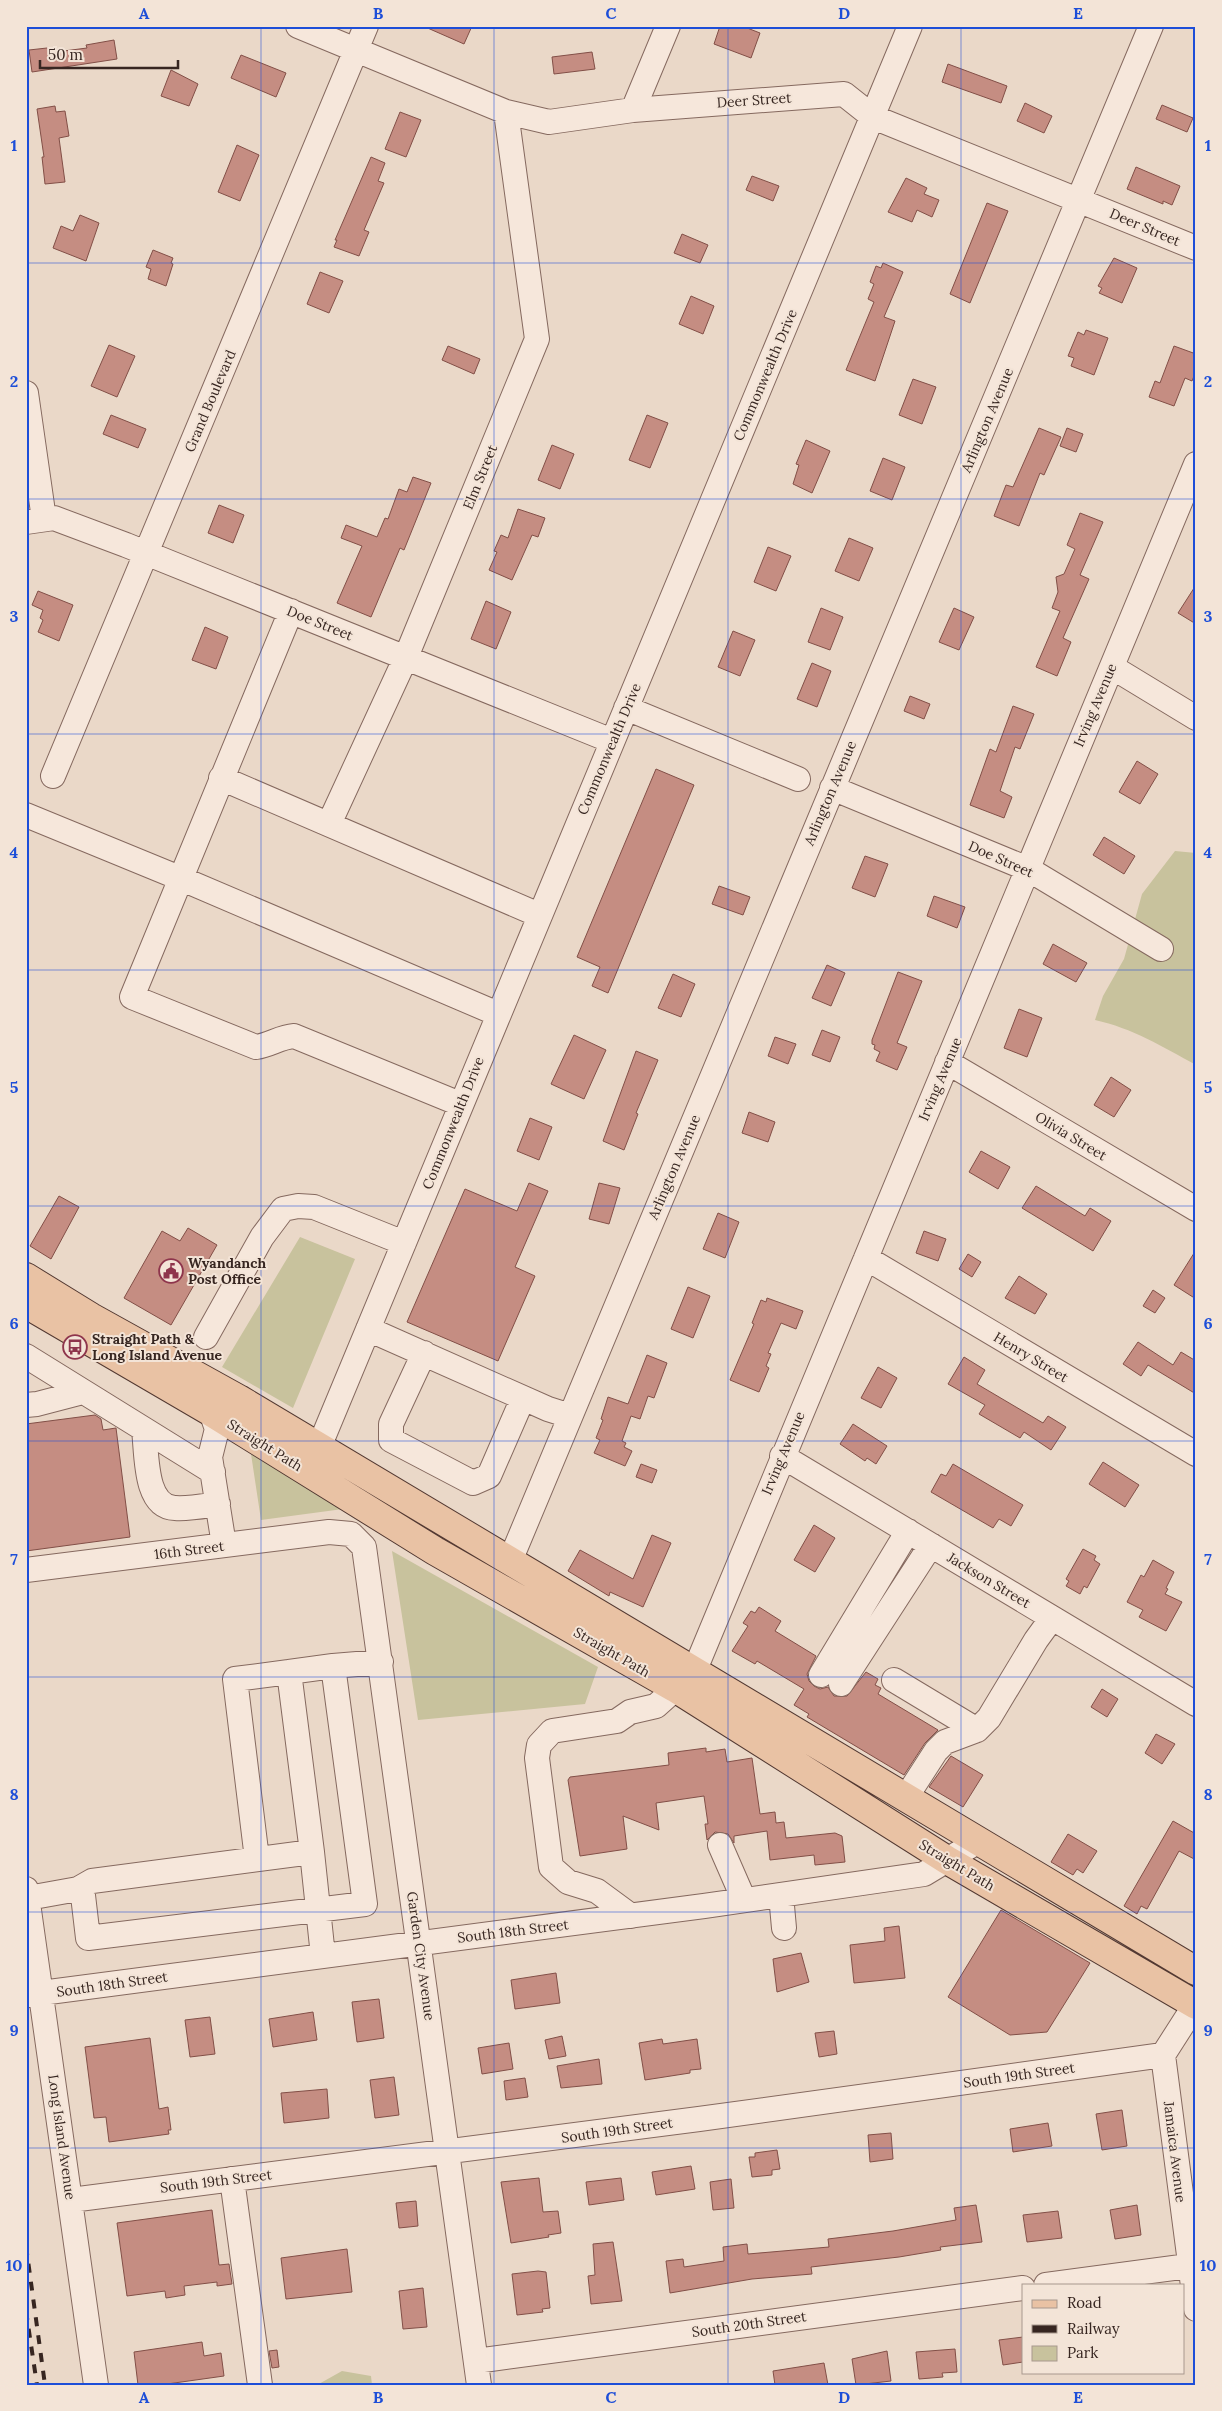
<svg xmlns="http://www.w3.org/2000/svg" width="1222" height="2411" viewBox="0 0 1222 2411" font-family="Lora,serif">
	<rect width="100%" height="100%" fill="#ead8c8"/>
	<!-- green -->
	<path fill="#c8c29d" d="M1175,851L1196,853V1065C1163,1047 1132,1028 1095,1020L1103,996L1124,959L1142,894Z
		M300,1237L355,1259L293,1408L222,1367Z
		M251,1454L343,1509L261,1520Z
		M392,1551L598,1667L585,1704L418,1720Z
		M342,2371L371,2376L372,2385H317Z"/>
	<!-- building -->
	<path fill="#c58d82" stroke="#824f47" d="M423,26H472L464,44Z
		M720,26H742L760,33L751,58L714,44Z
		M114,40L117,59L32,72L29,50L56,47V52L87,48L86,45Z
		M592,52L595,69L554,74L552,57Z
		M241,55L286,73L276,97L231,78Z
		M948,64L1007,86L1001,103L942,82Z
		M171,70L198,84L189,106L161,96Z
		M1025,103L1052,116L1044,133L1017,121Z
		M1162,105L1193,118L1187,132L1156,119Z
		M55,106L56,112L65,111L69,136L59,138L65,182L45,184L42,157H44L37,109Z
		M400,112L421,120L406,157L385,149Z
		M237,145L259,155L240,201L218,192Z
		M371,157L385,163L378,181L384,183L364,230L369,232L359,256L334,247L337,240H335Z
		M1136,167L1180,186L1172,205L1163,201V204L1127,189Z
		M752,176L779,186L773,201L746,190Z
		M906,178L927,188L924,194L939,200L932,217L917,210L912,222L888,212Z
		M987,203L1008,211L970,303L950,294Z
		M80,215L99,223L86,261L53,248L61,226L73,231Z
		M682,234L708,245L700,263L674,253Z
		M153,250L173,258L171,263L173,264L166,286L148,279L151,269L146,267Z
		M1114,258L1137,268L1122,303L1099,293L1102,288L1098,286Z
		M883,263L903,272L884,317L895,321L875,381L846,370L874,302L868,299L874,284L870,282L876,266L881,268Z
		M320,272L343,281L329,313L307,304Z
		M691,296L714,306L703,334L679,324Z
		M1086,330L1108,338L1094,375L1071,366L1074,358L1068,356L1078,332L1084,335Z
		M109,345L135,356L117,397L91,386Z
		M448,346L480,359L474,374L442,360Z
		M1174,346L1196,354V371L1192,381L1185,378L1174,406L1149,397L1155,381L1160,383Z
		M913,379L936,387L922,424L899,415Z
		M111,415L146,429L138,448L103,434Z
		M647,415L668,423L650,468L629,460Z
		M1039,428L1061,437L1044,475L1040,473L1019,526L994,516L1006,485L1013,487Z
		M1067,428L1083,434L1076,452L1060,446Z
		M806,440L830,451L812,493L793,484L799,465L796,464Z
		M552,445L574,454L560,489L538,480Z
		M883,458L905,467L892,500L870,491Z
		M413,477L431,483L404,550L400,548L371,617L337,603L362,546L341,538L346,525L377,537L385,518L388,519L399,489L407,492Z
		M219,505L244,515L233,543L208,533Z
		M518,509L545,518L538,537L532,535L512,580L489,570L497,552L494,551L501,535L508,538Z
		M1080,513L1103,522L1080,575L1089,579L1063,638L1071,642L1057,676L1036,667L1060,611L1052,608L1058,592L1056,577L1064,574L1075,549L1067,545Z
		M849,538L873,548L859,581L835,571Z
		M768,547L791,556L776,591L754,582Z
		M1196,585V624L1178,613Z
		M38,591L73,605L59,641L38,632L43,620L40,618L43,610L32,605Z
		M486,601L511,612L496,649L471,639Z
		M821,608L843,617L830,650L808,642Z
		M954,608L974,617L959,650L939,642Z
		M205,627L228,637L216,669L192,660Z
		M733,631L755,640L740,676L718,667Z
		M812,663L831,671L817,707L797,699Z
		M910,696L930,704L924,719L904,711Z
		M1013,706L1034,714L1020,749L1015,747L1000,791L1012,797L1004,818L970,805L990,749L996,752Z
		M1137,761L1158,774L1140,804L1119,792Z
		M656,769L694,785L608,993L592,986L600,967L577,957Z
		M1104,837L1135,856L1124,874L1093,855Z
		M865,856L888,864L875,897L852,888Z
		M719,886L750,897L743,915L712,904Z
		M934,896L965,907L957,928L927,916Z
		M1053,944L1087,963L1076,982L1043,964Z
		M827,965L845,973L831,1006L812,998Z
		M898,972L922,981L897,1043L907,1047L897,1070L876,1061L880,1052L874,1049L875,1045L872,1044V1040Z
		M673,974L695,984L681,1017L658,1008Z
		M1019,1009L1042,1018L1027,1057L1004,1048Z
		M822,1030L840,1037L830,1062L812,1055Z
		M574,1035L606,1050L584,1099L551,1084Z
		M775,1037L796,1044L788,1064L768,1056Z
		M636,1051L658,1060L636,1113L638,1114L624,1150L603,1141Z
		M1111,1077L1131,1090L1114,1117L1094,1105Z
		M749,1112L775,1122L768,1142L742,1133Z
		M530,1118L552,1127L539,1160L517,1151Z
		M981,1151L1010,1167L998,1189L969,1172Z
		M529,1183L548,1191L515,1267L535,1276L498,1361L407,1322L465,1189L517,1211Z
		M599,1183L620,1188L609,1224L589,1219Z
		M1036,1186L1085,1216L1090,1208L1111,1221L1093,1251L1022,1208Z
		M59,1196L79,1207L51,1259L30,1246Z
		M718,1213L739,1222L725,1258L703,1249Z
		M188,1228L217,1245L171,1325L124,1298L162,1231L180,1241Z
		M924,1231L946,1239L938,1261L916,1253Z
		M1196,1250V1299L1174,1285Z
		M968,1254L981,1262L972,1277L959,1269Z
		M1019,1276L1047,1294L1035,1314L1005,1298Z
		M688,1287L710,1296L693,1338L671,1329Z
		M1153,1290L1165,1298L1155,1313L1143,1306Z
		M767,1298L803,1311L796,1329L781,1323L768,1353L771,1354L766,1366L769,1368L759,1392L730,1380L754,1324L752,1323L761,1300L766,1302Z
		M1138,1342L1173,1365L1181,1352L1196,1361V1394L1148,1365L1141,1376L1123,1364Z
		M647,1355L667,1363L654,1398L648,1396L640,1419L631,1416L622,1441L626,1443L624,1447L632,1451L625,1466L594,1453L600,1440L596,1438L603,1420L601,1419L608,1397L628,1404Z
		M964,1357L985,1370L977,1384L1043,1423L1048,1416L1066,1427L1051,1450L1024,1432L1020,1438L979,1414L985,1405L948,1384Z
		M878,1367L897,1378L881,1408L861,1398Z
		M95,1415L101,1419L103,1430L116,1428L130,1537L26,1551V1424Z
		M853,1424L887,1446L876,1464L867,1458L865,1461L840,1444Z
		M1103,1462L1139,1485L1125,1507L1089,1484Z
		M641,1464L657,1470L652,1483L636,1477Z
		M953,1464L1023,1505L1011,1526L999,1519L993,1528L931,1492L941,1474L946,1476Z
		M814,1525L835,1538L815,1572L794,1560Z
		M652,1535L671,1543L643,1607L610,1592L609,1596L568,1571L580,1550L633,1579Z
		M1083,1549L1096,1556L1094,1560L1100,1564L1087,1588L1084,1586L1080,1594L1066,1586L1069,1581L1066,1579Z
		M1153,1560L1174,1572L1166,1588L1168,1589L1165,1594L1182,1602L1166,1631L1139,1617L1143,1610L1127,1602L1141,1575L1144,1577Z
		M759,1607L781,1621L775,1631L816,1656L807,1674L809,1681L814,1686L820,1689L828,1687L834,1696H847L866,1672L878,1679L875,1685L881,1688L878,1694L938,1730L925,1743L904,1775L807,1717L809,1714L794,1705L804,1689L757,1661L755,1664L732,1651L748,1626L743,1623L751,1611L755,1613Z
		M1102,1689L1118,1699L1107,1717L1091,1707Z
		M1156,1734L1175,1744L1162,1764L1145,1753Z
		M706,1748V1752L725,1749L727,1762L752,1758L760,1814L775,1812L776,1823L784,1822L786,1838L835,1833L842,1836L845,1862L815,1865L814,1855L770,1860L767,1831L734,1836V1843L728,1834L715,1832L707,1840L705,1824H708L704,1796L656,1803L659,1830L623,1816L627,1849L580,1856L568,1780L570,1777L669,1765L668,1753Z
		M951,1756L983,1775L963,1807L929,1787Z
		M1173,1821L1196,1834V1860L1179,1851L1147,1909L1141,1906L1137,1914L1124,1906Z
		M1068,1834L1097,1851L1083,1873L1077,1869L1073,1875L1051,1862Z
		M1001,1910L1090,1963L1047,2032L1010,2035L948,1997Z
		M899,1926L905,1978L854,1983L850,1945L885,1941L884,1928Z
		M801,1953L809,1982L777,1992L773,1959Z
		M556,1973L560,2003L515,2009L511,1980Z
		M379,1999L384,2038L357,2042L352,2002Z
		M313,2012L317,2040L273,2047L269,2019Z
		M210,2017L215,2054L190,2057L185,2020Z
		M834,2031L837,2054L819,2057L815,2033Z
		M562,2036L566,2056L549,2059L545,2040Z
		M150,2038L159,2109L168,2107L171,2130H168L169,2134L109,2142L106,2117L94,2118L85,2047Z
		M662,2039L663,2044L697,2039L701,2069L690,2070V2073L645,2080L639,2043Z
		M509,2043L513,2069L482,2074L478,2048Z
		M599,2059L602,2084L561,2088L557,2066Z
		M394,2077L399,2115L375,2118L370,2080Z
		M525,2078L528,2097L506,2100L504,2081Z
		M327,2089L329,2118L284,2123L281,2093Z
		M1122,2110L1127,2146L1102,2150L1096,2114Z
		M1048,2123L1052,2146L1013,2152L1010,2129Z
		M891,2133L893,2159L870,2162L868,2135Z
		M777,2150L780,2169L772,2170V2175L752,2177L749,2157H755V2153Z
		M691,2166L695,2189L656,2195L652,2172Z
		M539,2178L543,2212L558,2211L561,2233L548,2235L549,2237L511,2243L501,2182Z
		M621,2178L624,2200L589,2205L586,2182Z
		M731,2179L734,2208L713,2210L710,2182Z
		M416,2201L418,2226L399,2228L396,2203Z
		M976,2205L982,2242L940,2247L941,2250L899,2257L811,2267L812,2274L752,2279L670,2293L666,2261L683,2259L684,2267L724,2261L723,2247L747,2244L748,2254L829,2247L828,2239L893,2231L956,2220L954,2208Z
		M1137,2205L1141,2235L1115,2239L1110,2210Z
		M212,2210L219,2265L229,2264L232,2284L217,2286V2282L184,2286L185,2295L166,2298L165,2291L127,2296L117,2223Z
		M1058,2211L1062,2238L1027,2242L1023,2215Z
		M613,2242L622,2301L591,2304L588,2276L595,2275L593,2244Z
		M347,2249L352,2292L286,2299L281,2258Z
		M538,2271L546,2272L550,2308L542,2309L543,2312L517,2315L512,2274Z
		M423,2288L427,2327L403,2329L399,2291Z
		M1023,2337V2362L1003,2365L999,2340Z
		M202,2342L204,2356L221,2353L224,2376L160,2385H138L134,2352Z
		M955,2349L957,2372L942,2373L943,2377L919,2379L916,2352Z
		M277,2350L279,2367L272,2368L269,2351Z
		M887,2351L891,2381L856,2385L852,2359Z
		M824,2363L828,2385H775L773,2371Z"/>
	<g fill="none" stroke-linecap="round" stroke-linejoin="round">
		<!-- minor casing -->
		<g stroke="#85695f" stroke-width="26">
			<path id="minor" d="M298,26L506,112L549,122L633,110L844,94L873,117L1196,248
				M633,110L668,26
				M26,393L44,519
				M26,522L54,518L126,545L612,741
				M291,611L132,997L256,1047C270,1045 280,1037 294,1036L460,1104
				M1112,667L1196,718
				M626,708L798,779
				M53,776L366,26
				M221,778L539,915
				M832,788L1028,869L1161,949
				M26,815L182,879L498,1014
				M329,824L406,657L537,339L506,112
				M947,1062L1196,1209
				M866,1258L1196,1454
				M368,1329L548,1409L570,1416
				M206,1337L262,1237L283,1209L298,1206L314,1207L404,1243
				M424,1353L391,1424V1440L473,1483L489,1476L523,1398
				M26,1356L213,1472
				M26,1405L37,1404L83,1392
				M211,1412L217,1429L210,1457L224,1545
				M144,1430C147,1453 144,1507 175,1508C189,1509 204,1506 218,1504
				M782,1456L1196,1704
				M312,1464L910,26
				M510,1561L1151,26
				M26,1570L329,1532L351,1534L364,1547L479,2385
				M821,1675L908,1531
				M894,1680L977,1730
				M841,1684L931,1545
				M905,1799L936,1751L945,1742L977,1730L989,1718L1036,1640L1052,1618
				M720,1845L744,1900
				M312,1852L289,1672L333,1666L381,1662
				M257,1859L235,1679L289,1672
				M82,1887L88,1938L365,1904L333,1666
				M26,1889L96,2385
				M781,1895L784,1928
				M28,1898L78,1889L92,1881L312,1852L323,1956
				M631,1916L597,1891L568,1882L551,1867L537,1758L539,1745L552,1731L617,1721L630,1712L656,1706L694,1672L1196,464
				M26,1995L704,1906L924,1874L977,1842
				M1195,2005L1163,2055L1196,2309
				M232,2179L260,2385
				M71,2200L699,2119L1163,2055
				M1046,2285L1196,2265
				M476,2361L1023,2288"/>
		</g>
		<!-- major casing -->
		<g stroke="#533932" stroke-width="30">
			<path id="major" d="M26,1277L91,1317L239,1399L1196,1971
				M26,1304L211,1412L435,1551L675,1688L947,1860L1196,2005"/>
		</g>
		<!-- minor -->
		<use href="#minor" stroke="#f6e7db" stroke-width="24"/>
		<!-- major -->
		<use href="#major" stroke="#e9c2a4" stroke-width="28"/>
		<!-- rail -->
		<path stroke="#372621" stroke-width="4" stroke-dasharray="9 9" stroke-linecap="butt" d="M26,2246L45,2385
			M26,2311L37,2385"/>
	</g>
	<!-- grid -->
	<path fill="none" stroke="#1d4ed8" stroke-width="1" stroke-opacity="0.55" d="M261,26V2385M494,26V2385M728,26V2385M961,26V2385M26,263H1196M26,499H1196M26,734H1196M26,970H1196M26,1206H1196M26,1441H1196M26,1677H1196M26,1912H1196M26,2148H1196"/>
	<!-- icons -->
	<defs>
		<g id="civic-ring" transform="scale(1.25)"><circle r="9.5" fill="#f3e4d7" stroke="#8e354c" stroke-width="1.5"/><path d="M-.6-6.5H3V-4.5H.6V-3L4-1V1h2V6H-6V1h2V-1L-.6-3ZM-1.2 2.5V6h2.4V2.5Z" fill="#8e354c"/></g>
		<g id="bus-ring" transform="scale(1.25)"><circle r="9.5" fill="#f3e4d7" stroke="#8e354c" stroke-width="1.5"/><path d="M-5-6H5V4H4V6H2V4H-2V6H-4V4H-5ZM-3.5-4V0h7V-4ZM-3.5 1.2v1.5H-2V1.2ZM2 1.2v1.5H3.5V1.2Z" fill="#8e354c"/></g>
	</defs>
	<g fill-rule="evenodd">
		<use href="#civic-ring" x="171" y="1271"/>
		<use href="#bus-ring" x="75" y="1347"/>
	</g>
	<g text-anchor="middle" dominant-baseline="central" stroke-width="4" stroke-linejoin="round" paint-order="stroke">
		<!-- street labels -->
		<g font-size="14" fill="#372621" stroke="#f3e4d7">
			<text transform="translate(754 100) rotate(-4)">Deer Street</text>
			<text transform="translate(1145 227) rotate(23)">Deer Street</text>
			<text transform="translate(765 375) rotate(-67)">Commonwealth Drive</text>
			<text transform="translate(210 401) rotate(-67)">Grand Boulevard</text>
			<text transform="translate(987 420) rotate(-67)">Arlington Avenue</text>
			<text transform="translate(480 477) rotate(-68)">Elm Street</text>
			<text transform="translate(320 623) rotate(22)">Doe Street</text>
			<text transform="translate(1095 705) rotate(-67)">Irving Avenue</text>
			<text transform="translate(609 749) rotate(-67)">Commonwealth Drive</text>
			<text transform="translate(830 793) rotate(-67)">Arlington Avenue</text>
			<text transform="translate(1001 859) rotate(24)">Doe Street</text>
			<text transform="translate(940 1079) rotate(-67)">Irving Avenue</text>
			<text transform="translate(453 1123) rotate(-68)">Commonwealth Drive</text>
			<text transform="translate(1071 1136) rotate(31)">Olivia Street</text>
			<text transform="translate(674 1167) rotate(-67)">Arlington Avenue</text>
			<text transform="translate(1031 1357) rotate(31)">Henry Street</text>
			<text transform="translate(265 1445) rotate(32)">Straight Path</text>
			<text transform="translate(783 1453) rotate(-67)">Irving Avenue</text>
			<text transform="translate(189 1550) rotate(-7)">16th Street</text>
			<text transform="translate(989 1580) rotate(31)">Jackson Street</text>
			<text transform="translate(612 1652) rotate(30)">Straight Path</text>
			<text transform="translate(957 1865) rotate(31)">Straight Path</text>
			<text transform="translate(513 1931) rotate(-7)">South 18th Street</text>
			<text transform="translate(421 1956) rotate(82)">Garden City Avenue</text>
			<text transform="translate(112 1984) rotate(-8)">South 18th Street</text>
			<text transform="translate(1019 2075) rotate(-8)">South 19th Street</text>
			<text transform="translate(617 2130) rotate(-8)">South 19th Street</text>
			<text transform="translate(62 2137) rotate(82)">Long Island Avenue</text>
			<text transform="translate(1175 2152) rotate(83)">Jamaica Avenue</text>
			<text transform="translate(216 2181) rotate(-7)">South 19th Street</text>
			<text transform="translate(749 2324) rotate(-8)">South 20th Street</text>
		</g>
		<!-- poi labels -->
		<g font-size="14" font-weight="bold" fill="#372621" stroke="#f3e4d7" text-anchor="start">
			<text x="188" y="1263">Wyandanch<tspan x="188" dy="16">Post Office</tspan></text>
			<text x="92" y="1339">Straight Path &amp;<tspan x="92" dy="16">Long Island Avenue</tspan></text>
		</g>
	</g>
	<!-- border -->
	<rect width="1222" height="2411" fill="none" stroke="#f3e4d7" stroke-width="55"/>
	<!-- legend -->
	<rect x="1022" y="2284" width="162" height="90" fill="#f3e4d7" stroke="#a8988e"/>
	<rect x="1032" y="2300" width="25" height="8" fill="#e9c2a4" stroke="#a8988e"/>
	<text x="1067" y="2308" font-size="15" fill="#372621">Road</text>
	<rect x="1032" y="2325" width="25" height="8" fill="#372621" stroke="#a8988e"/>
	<text x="1067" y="2334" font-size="15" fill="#372621">Railway</text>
	<rect x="1032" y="2346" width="25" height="15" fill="#c8c29d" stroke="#a8988e"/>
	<text x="1067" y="2358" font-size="15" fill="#372621">Park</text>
	<!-- scale -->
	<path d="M40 60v8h138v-8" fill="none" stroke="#372621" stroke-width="2.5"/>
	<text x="48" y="60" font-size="15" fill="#372621" stroke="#f3e4d7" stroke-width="4" paint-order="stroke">50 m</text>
	<rect x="28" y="28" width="1166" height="2356" fill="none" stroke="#1d4ed8" stroke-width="2"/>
	<g font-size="16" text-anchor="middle" font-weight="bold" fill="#1d4ed8">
		<text x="144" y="19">A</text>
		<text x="378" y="19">B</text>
		<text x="611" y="19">C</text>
		<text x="844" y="19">D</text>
		<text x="1078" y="19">E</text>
		<text x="14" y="151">1</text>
		<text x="1208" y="151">1</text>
		<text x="14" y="387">2</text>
		<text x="1208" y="387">2</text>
		<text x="14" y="622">3</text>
		<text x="1208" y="622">3</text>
		<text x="14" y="858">4</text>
		<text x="1208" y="858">4</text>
		<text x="14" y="1093">5</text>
		<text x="1208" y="1093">5</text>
		<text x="14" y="1329">6</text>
		<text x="1208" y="1329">6</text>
		<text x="14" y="1565">7</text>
		<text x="1208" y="1565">7</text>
		<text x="14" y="1800">8</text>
		<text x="1208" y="1800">8</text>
		<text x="14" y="2036">9</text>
		<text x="1208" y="2036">9</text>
		<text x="14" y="2271">10</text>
		<text x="1208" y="2271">10</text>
		<text x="144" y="2403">A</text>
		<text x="378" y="2403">B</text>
		<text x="611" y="2403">C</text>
		<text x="844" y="2403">D</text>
		<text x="1078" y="2403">E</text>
	</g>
</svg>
